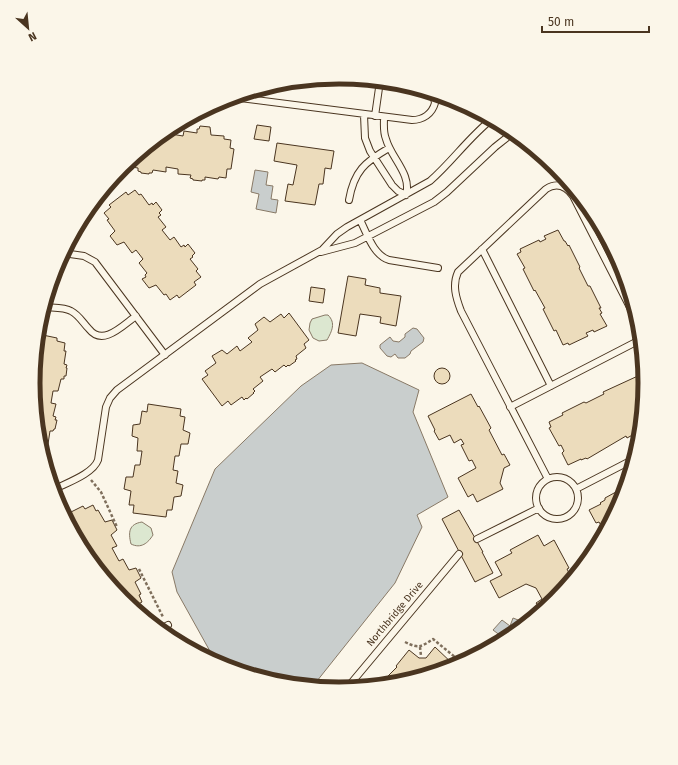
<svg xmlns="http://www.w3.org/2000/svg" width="678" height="765" viewBox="0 0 678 765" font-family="'Fira Sans',sans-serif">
	<rect width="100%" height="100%" fill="#fbf6e9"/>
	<!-- green -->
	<path fill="#dce7d0" stroke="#887966" d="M325,315H328C336,323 332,331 327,340L319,341L313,338L309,330L310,323L312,319Z
		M142,522L151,528L153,535C148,543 141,549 131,544C128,532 129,524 142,522Z"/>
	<!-- water -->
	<path fill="#c9cecd" stroke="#887966" d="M255,170L268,172L266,185L273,186L271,199L278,200L276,213L256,209L259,194L251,192Z
		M413,328L417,329L424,338L423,342L411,351L410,354L405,358H398L395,354L391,357L387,356L380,348V345L390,337L393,341L399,342L405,337V334Z
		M362,363L419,390L413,412L448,497L417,515L422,527L395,583L313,686L279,683L222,665L216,662L177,592L172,572L215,469L301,386L331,365Z
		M513,618L526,623L505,639L493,630L502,620L510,626Z"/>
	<!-- building -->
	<path fill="#ecdcbc" stroke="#4a3520" d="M257,125L271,127L269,141L254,139Z
		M200,126L210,127L211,135L224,136V139L231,140L230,148L234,149L231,169H227L226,178L219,177L218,179L205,177V180H202V181L193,180V179L190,178L191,175L178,174V169L166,167V172L153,170L152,173H149V174L141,173V172L138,171V168L125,166V164L168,129H171V134L183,136L184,131L197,133V129H199Z
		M277,143L334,151L331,169L325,168L323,184H319L315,205L285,201L288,184L293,185L297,165L274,161Z
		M135,190L139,195L141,194L149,205L152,203L153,205L156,202L162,210L159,213L161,215L158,217L166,227L162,230L170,240L174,237L181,247L184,245L185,247L188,244L195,253L192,256L193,257L190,259L198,269L196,271L201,277L194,282L196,285L179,298L177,295L170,300L166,294L164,295L156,285L149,288L142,279L146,277L145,275L147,273L139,263L143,259L136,250L132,253L124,242L117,245L110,236L115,231L107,220L109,219L104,213L111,207L109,205L126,192L128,195Z
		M89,207L87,214H84L82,227H77L85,212Z
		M558,230L564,241H565L568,246L569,245L580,267L579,268L588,286H590L601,308H599L602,313L600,314L607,326L594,332L593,330L586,333L588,336L569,345L568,343L563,345L556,330L554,331L543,309L545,308L535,290L534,291L523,269L525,268L517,254L521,252L520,249L539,240L540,242L546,239L544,236Z
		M348,276L366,279L365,285L380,288V293L401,296L396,326L380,323L381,317L360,314L356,336L338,333Z
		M311,287L325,289L323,303L309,301Z
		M289,313L309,340L304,344L306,348L296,356L297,359L295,360L296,361L289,366L288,365L286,367L284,365L275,372L272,369L260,377L263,381L253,389L255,391L253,393H254L247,399L246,398L244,400L242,397L231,405L228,401L222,406L202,379L208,375L205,371L216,363L212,356L222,350L227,354L237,346L240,351L252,342L248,338L258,330L255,324L264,317L270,322L281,314L284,318Z
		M38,334L57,338V341L65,343L64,351H66L64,364L67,365L66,368H67L66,376H64V379H61L58,391H53L51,403L56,404L53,416L56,417L55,420H57L55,429H54L53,431H50L48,444L45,443L44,451L41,450L39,442L33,382Z
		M434 376a8 8 0 1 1 16 0a8 8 0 1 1-16 0Z
		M640,375L642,379L644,378L645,383L640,431L627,438L626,436L587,459L586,458L581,460V459L568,465L562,453L564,451L561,445L559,446L549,428L551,427L549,422L563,415L562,413L584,402L586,403L604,394L603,392Z
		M471,394L478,407L479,406L491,428L489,430L502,455L504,454L510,465L504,468L500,483L503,489L477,502L473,494L468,497L458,478L476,468L472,460L469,461L461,445L464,444L461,439L454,443L450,435L439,440L434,431L435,430L428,416Z
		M148,404L181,409L180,416L185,417L183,430L190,433L188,444H181L179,456H175L173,470L178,471L176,483L183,485L181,496L174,497L172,510H167L166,517L133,513L134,505H129L131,491L124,489L126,477H133L135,465H140L142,451H137L138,438L132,436L133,425L140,424L142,411L147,412Z
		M625,487L622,500L603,535L599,529L602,527L599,522L596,523L589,510L601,504L600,503L605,500V498Z
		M93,505L96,511L98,510L105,522L112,520L117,530L111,535L117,546L112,548L119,561L123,559L129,570L136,568L141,578L135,582L141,594L139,595L142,602L135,606L136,610L122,599L84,552L65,515L83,506L85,509Z
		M459,510L483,552H482L493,573L475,582L442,519Z
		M538,535L544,546L554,540L569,568L567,569L572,579L555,599L537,614L535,609L539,607L536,603L542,599L536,588L526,584L499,598L490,581L502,575L495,562L512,553L510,550Z
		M435,647L455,666L398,683L380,684L397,667L396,666L409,650L419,658H426Z"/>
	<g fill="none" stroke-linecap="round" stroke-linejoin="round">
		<!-- lane casing -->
		<g stroke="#4a3520" stroke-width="8">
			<path id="lane" d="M232,97L412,120C423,120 432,114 435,103L433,93
				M364,115L365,138L370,151L392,185L398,191L406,195C412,174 391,158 386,139C383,132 384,125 384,117
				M375,116L380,81
				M501,124L510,136
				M349,200C354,171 365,162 389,148
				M360,220C367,233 373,255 389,260L438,268
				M482,249L551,386
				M321,252L355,243L434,202L447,192L495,147L514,132
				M63,253L84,256L95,262L165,355
				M44,307C52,308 64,307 71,311C79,315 83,323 89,329C103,347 123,325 136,316
				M510,407L634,343L637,340L640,334
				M536 498a21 21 0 1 1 42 0a21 21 0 1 1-42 0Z
				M548,479L461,311C456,298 452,285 458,272L546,189C557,182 566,186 573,196L639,325
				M576,489L634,459
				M53,490C66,483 93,474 98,460L106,407L110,398L117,390L260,284L322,250L337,234L347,227L430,181C452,162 469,137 492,119
				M477,539L539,508
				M160,629L168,625
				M347,688L459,554"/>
		</g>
		<!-- path -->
		<path stroke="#7f6f5c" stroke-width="2.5" stroke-dasharray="3 2" stroke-linecap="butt" d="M91,480L101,492L117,527
			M139,569L163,617
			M405,642C419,649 421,647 433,639L461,662
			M420,647L421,656"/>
		<!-- lane -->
		<use href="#lane" stroke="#fbf6e9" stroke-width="6"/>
	</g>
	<g text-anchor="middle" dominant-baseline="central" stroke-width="3" stroke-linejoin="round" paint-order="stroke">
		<!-- street labels -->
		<g font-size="10" fill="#4a3520" stroke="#fbf6e9">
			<text transform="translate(395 614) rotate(-50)">Northbridge Drive</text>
		</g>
	</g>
	<!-- crop -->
	<path d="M0 0H678V765H0ZM40 383a299 299 0 1 1 598 0a299 299 0 1 1-598 0Z" fill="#fbf6e9" fill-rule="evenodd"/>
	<path fill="none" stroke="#4a3520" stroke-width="5" d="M40 383a299 299 0 1 1 598 0a299 299 0 1 1-598 0Z"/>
	<!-- north arrow -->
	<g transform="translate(28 28) rotate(153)" stroke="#fbf6e9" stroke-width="3" paint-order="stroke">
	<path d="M0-3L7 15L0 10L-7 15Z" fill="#4a3520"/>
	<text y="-6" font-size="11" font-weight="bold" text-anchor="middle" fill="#4a3520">N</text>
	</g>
	<!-- scale -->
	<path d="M542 26v6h107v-6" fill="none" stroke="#4a3520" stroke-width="2"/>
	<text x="548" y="26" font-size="12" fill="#4a3520" stroke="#fbf6e9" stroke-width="3" paint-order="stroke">50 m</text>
</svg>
